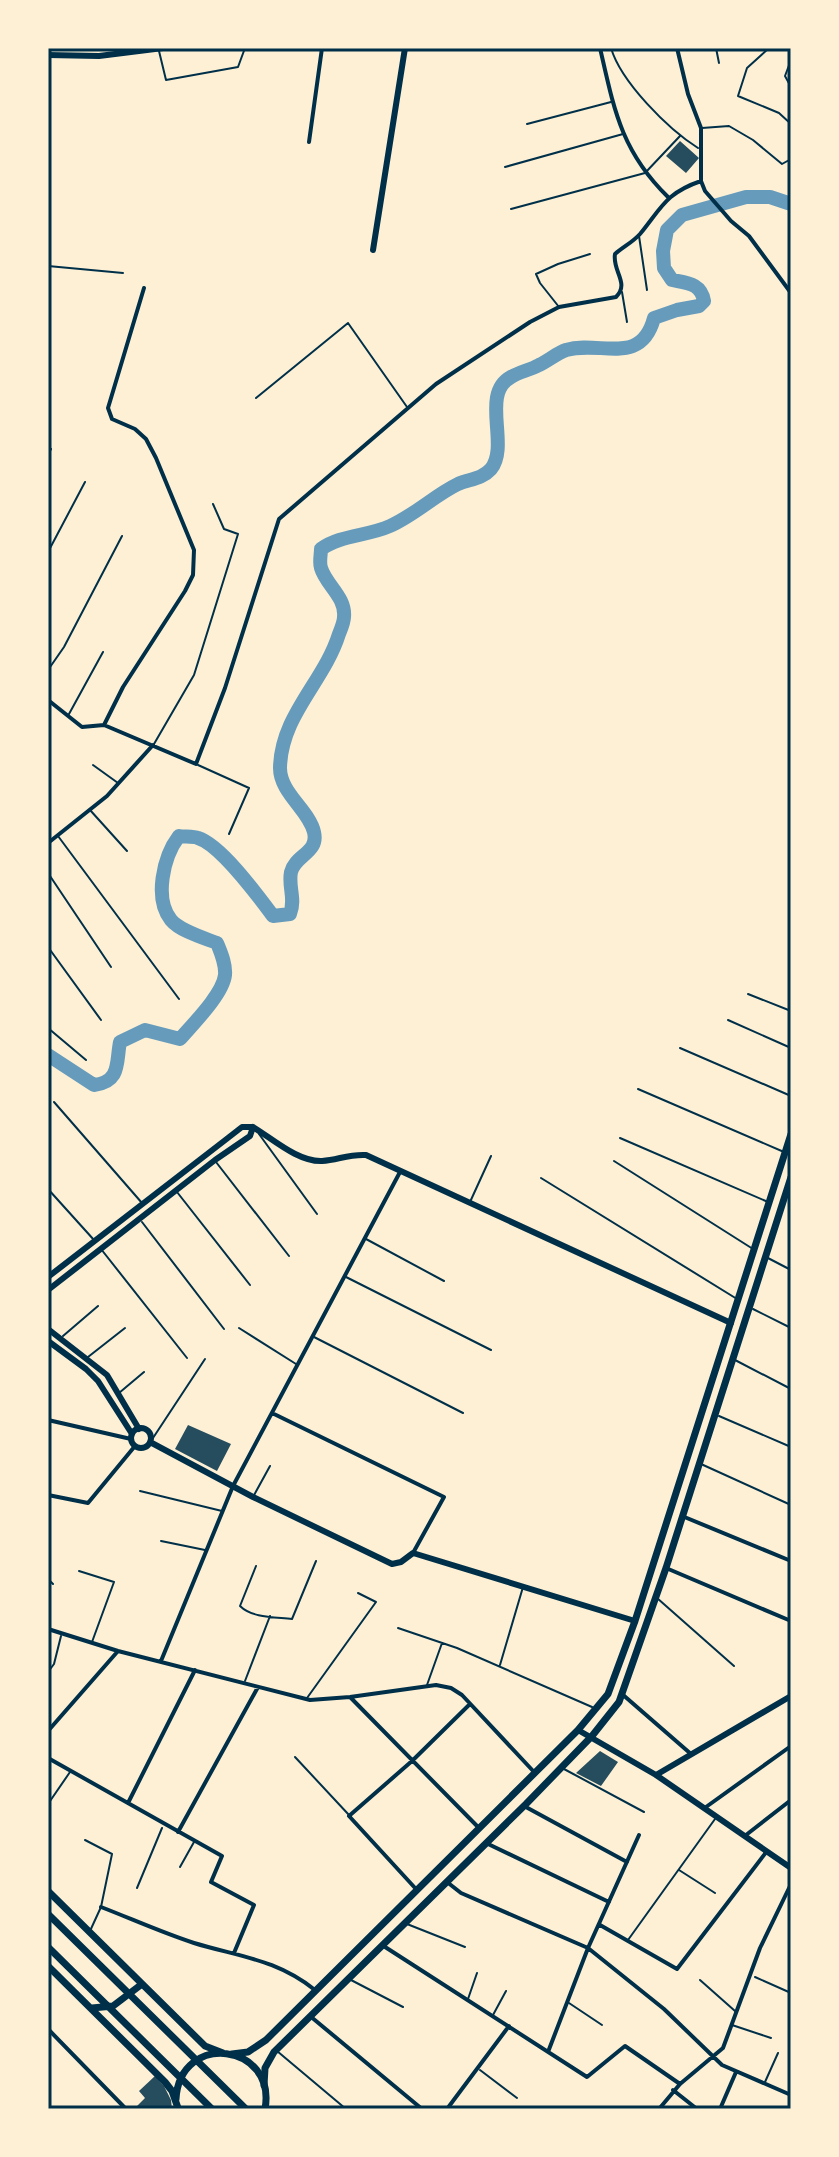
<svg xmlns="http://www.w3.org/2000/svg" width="839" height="2157" viewBox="0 0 839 2157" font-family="'DejaVu Sans',sans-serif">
	<rect width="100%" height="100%" fill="#fdf0d5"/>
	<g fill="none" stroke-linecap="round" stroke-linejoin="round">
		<!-- river -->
		<path stroke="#669bbc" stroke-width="14" d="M48,1055L94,1085C121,1082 116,1062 120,1042L145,1030L180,1039C193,1024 223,994 225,975C226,964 221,953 217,943C204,938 180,931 171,920C154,899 163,857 179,836C184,837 193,836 198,838C221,845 258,896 273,916L290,914C296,899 288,887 291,872C295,855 319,853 314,832C309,810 280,793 280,768C281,715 324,682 339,634C341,629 344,622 344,617C346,597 326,585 321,568C319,562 321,555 321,549C340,535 368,536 390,526C415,515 435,495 458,484C470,479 482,479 491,469C510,445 480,394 511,377C519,372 530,370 539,365C548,361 557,353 566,350C600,340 641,367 654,318L677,310L699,306L704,301C701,283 687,283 672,280L664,268L663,251L667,230L682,215L746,197H770L791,204"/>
	</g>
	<!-- building -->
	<path fill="#264d5e" d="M680,141L699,158L686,173L666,156Z
		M188,1425L231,1444L217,1471L175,1449Z
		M600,1751L618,1762L601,1786L576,1773Z
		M155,2076L164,2086L171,2100L172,2109H134L145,2098L139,2091Z"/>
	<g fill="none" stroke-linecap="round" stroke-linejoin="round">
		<!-- path -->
		<path stroke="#003049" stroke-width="2" d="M137,1888L162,1828
			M755,1977L791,1993"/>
		<!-- service -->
		<path stroke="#003049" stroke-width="2" d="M611,48C621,82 668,129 698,148
			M716,48L719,63
			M769,48L747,68L738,96L779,113L791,124
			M159,51L166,80L238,67L245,48
			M791,60L785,76L791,87
			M527,124L611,102
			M702,128L729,126L753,140L782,164L791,159
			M505,167L623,134
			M511,209L645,173L680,136
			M639,236L647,290
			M48,266L123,273
			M622,292L627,322
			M559,307L540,283L536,274L558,264L590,254
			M256,398L348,323L407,407
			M48,455L51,449
			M48,552L85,482
			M48,670L64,647L122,536
			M69,714L103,652
			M154,744L194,675L238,534L224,529L213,504
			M93,765L118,783
			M198,765L249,788L229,834
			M90,810L127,851
			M58,836L179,999
			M48,873L111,967
			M48,947L101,1020
			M748,994L791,1011
			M728,1020L791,1048
			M48,1028L86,1060
			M680,1048L791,1096
			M638,1089L784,1152
			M54,1102L142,1203
			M259,1134L317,1214
			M620,1138L768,1202
			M614,1161L753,1249
			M216,1162L289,1256
			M541,1178L737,1299
			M48,1189L94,1240
			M177,1192L250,1285
			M470,1202L491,1156
			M142,1222L224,1329
			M366,1239L444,1281
			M101,1249L187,1358
			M766,1257L791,1270
			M346,1277L491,1350
			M753,1309L791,1328
			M239,1328L296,1364
			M63,1336L98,1306
			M314,1337L463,1413
			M88,1357L125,1328
			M735,1360L791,1389
			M119,1393L144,1372
			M719,1416L791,1447
			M151,1441L205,1359
			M701,1464L791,1505
			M140,1491L222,1511
			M253,1497L270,1466
			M161,1541L205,1550
			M256,1566L240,1606C252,1618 275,1617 292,1619L316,1561
			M79,1571L114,1582L92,1642
			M48,1579L53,1584
			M657,1598L734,1666
			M398,1628L457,1648L592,1707
			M500,1665L523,1587
			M48,1672L54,1664L61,1636
			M245,1681L270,1616
			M427,1685L442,1643
			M307,1698L376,1602L358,1593
			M295,1757L349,1815
			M564,1769L644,1812
			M48,1804L70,1772
			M85,1840L112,1854L101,1907L90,1931
			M180,1867L194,1842
			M679,1870L715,1893
			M407,1924L465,1947
			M628,1940L715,1819
			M351,1980L403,2007
			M700,1980L735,2011
			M468,1999L477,1973
			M569,2003L602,2025
			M493,2015L506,1991
			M732,2025L771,2038
			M277,2051L346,2109
			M480,2070L517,2098
			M765,2082L778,2053
			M603,2108L606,2109"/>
		<!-- minor -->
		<path stroke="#003049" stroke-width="4" d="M600,48C614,109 621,151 668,197
			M677,48L688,94L701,128V181L705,191L731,221L749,236L791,293
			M309,142L322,48
			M48,700L82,727L104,725L196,764L225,688L279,519L436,384L530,322L559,307L616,297C630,283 612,271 615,254C623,247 633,242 640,234C662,207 666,193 701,181
			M104,725L123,687L185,591L193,575L194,550L156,458L146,439L135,429L112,419L108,408L144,288
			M48,843L107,796L153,745
			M272,1413L444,1497L413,1553
			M48,1420L131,1439
			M48,1495L88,1503L135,1446
			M682,1516L791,1561
			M666,1568L791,1621
			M48,1629L118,1651L310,1700L350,1697L436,1685L451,1688L462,1695L535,1773
			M161,1661L233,1486L400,1172
			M622,1694L691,1754
			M350,1697L479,1828
			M48,1731L118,1651
			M48,1758L222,1856L211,1882L254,1905L234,1953
			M128,1803L195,1670
			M524,1806L627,1862
			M706,1807L791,1746
			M178,1832L258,1687
			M746,1835L791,1800
			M486,1843L609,1902
			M447,1882L461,1893L588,1948L664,2009L722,2065L791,2095
			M416,1889L349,1816L412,1761L470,1704
			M101,1907C132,1919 163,1933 194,1943C240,1957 276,1959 315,1990
			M600,1925L677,1969L767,1851
			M382,1945L587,2077L625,2046L680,2084
			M310,2016L422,2109
			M791,2017V2016
			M48,2029L126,2109
			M548,2052L588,1948L639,1835
			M673,2090L697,2109
			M447,2109L509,2026
			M659,2109L680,2084L723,2048L760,1948L791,1884
			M720,2109L736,2072"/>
		<!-- tertiary -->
		<path stroke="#003049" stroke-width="6" d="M48,55L99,56L163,48
			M373,250L405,48
			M253,1127C273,1139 298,1162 322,1161C338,1160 348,1154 366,1155L731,1323
			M48,1277L224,1141L242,1127H253
			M48,1290L215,1160L250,1136L253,1127
			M48,1329L107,1375L139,1429
			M48,1341L86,1369L98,1381L132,1434
			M131 1438a10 10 0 1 1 20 0a10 10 0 1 1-20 0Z
			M150,1442L253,1497L392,1564L401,1562L413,1553L635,1621
			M578,1730L656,1775L791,1868
			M656,1775L791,1696"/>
		<!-- primary -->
		<path stroke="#003049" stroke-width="7" d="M232,2054L248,2052L266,2040L578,1730L608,1694L635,1621L791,1134
			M264,2085L265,2068L274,2052L526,1804L592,1736L619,1702L666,1568L791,1177"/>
		<!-- trunk -->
		<path stroke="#003049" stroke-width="7" d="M48,1891L205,2046L223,2053
			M48,1914L246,2109
			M48,1947L212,2109
			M48,1966L165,2082L172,2091L178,2108
			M92,2008L113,2006L142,1984
			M176,2099C180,2031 277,2043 265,2109"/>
	</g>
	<!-- border -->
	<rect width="839" height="2157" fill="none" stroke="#fdf0d5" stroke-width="100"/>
	<rect x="50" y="50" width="739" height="2057" fill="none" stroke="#003049" stroke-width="3"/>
</svg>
